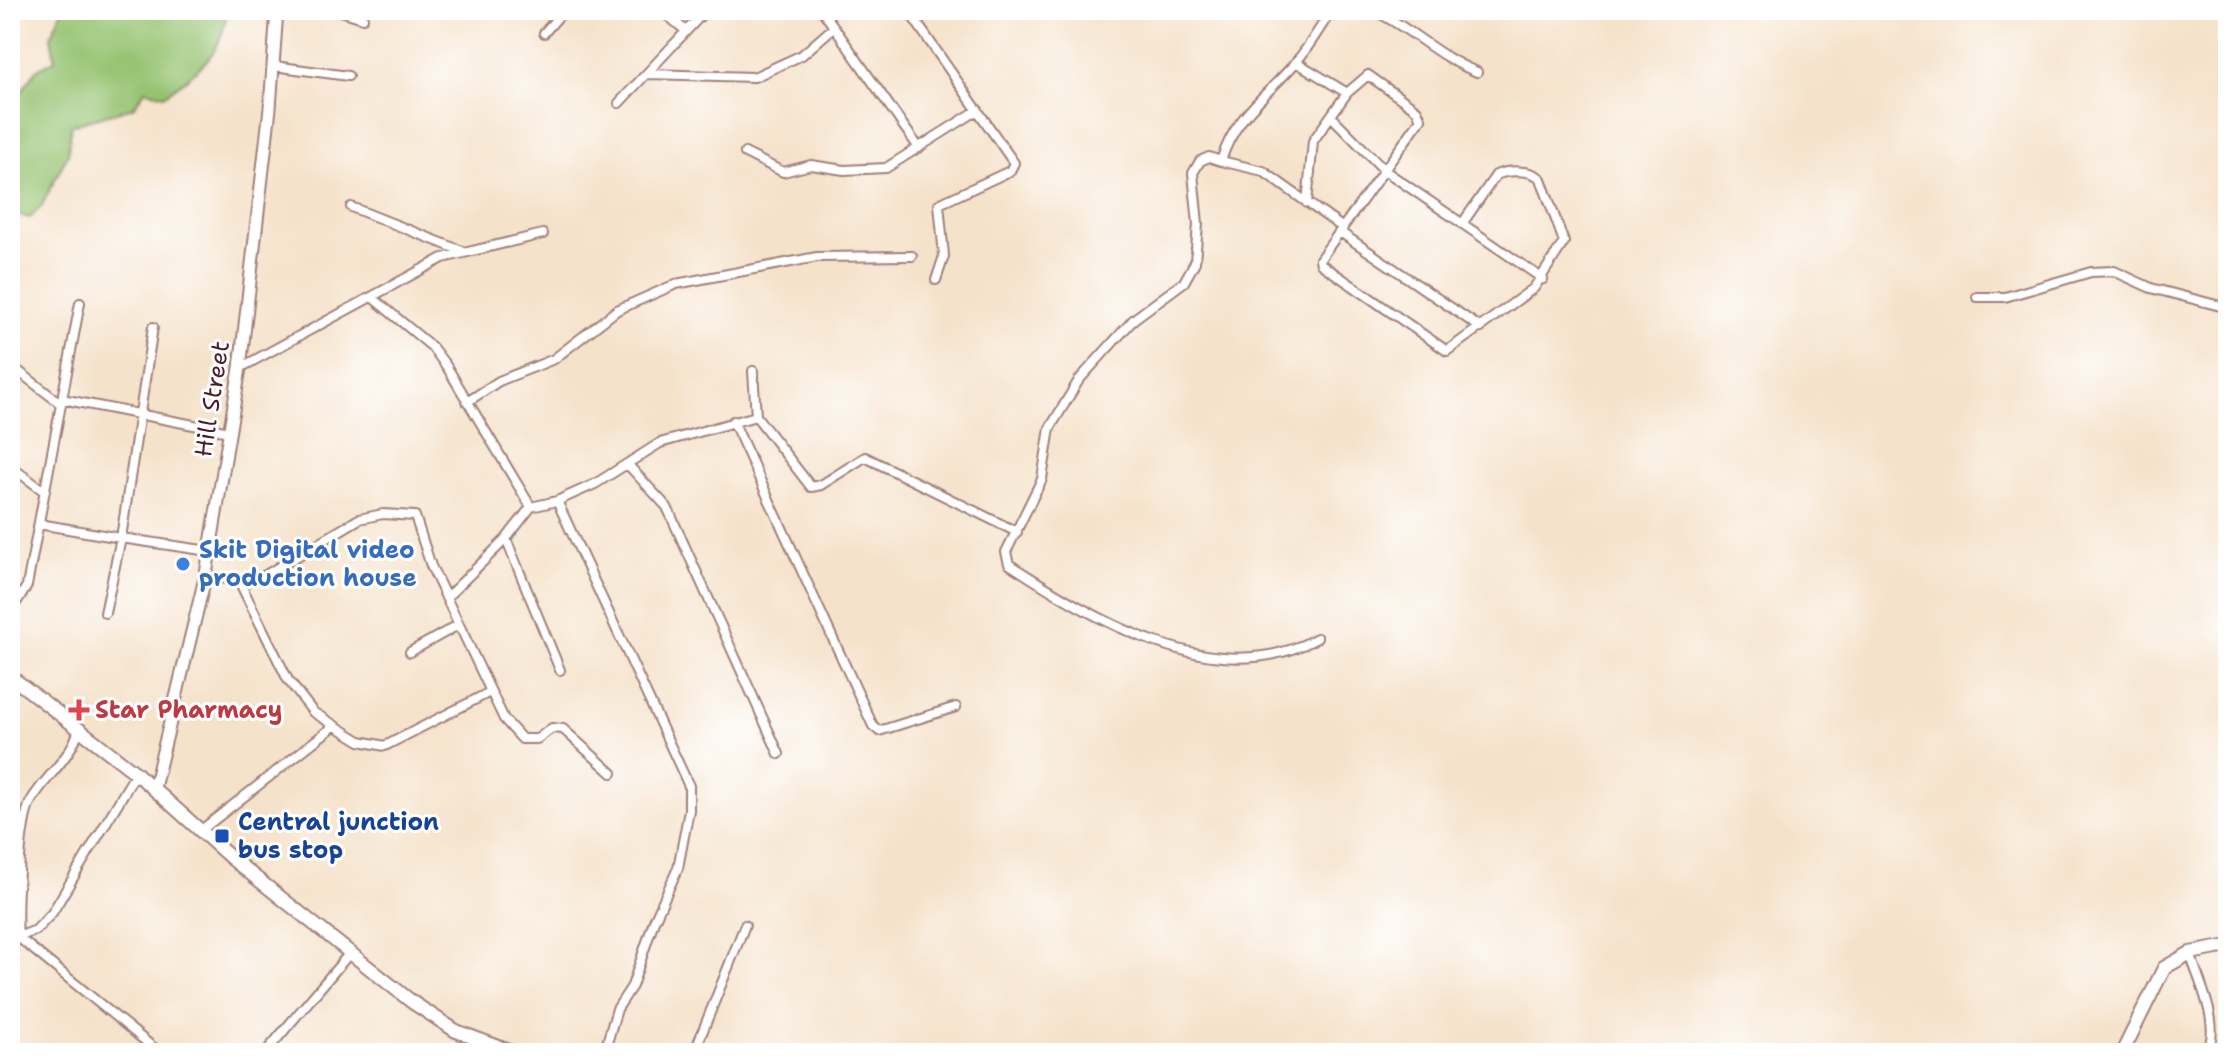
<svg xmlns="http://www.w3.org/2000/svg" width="2238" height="1063" viewBox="0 0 2238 1063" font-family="'Shantell Sans',sans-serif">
	<rect width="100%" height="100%" fill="#fff"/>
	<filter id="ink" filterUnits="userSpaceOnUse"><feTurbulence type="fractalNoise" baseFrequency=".0125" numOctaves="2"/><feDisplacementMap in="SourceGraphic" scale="16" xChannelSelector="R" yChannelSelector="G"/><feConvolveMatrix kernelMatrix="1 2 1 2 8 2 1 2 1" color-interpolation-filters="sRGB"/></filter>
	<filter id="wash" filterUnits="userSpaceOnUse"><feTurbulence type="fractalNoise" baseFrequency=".006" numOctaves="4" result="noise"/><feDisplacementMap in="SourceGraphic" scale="32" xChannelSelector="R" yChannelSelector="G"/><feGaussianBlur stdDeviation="1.8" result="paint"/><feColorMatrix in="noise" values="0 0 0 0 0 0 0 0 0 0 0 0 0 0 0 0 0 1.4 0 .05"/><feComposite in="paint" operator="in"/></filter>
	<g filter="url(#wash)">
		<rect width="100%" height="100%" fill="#f5e2ca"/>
		<!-- green -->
		<path fill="#95c270" stroke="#70704e" stroke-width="2" d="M62,10H227C222,56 200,69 164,95L145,90L134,107L71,125L68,154L41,207L30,218L18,215L10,221V108L37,69L55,60L51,36Z"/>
	</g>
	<g filter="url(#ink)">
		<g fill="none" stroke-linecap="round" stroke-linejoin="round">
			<!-- street casing -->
			<g stroke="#a0807a" stroke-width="12">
				<path id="street" d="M338,10L363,18
					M661,10L686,31
					M822,10L919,148
					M908,10L1014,163L1010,171L939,204L944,256L936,280
					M1373,10C1410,27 1439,58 1477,72
					M544,33L564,10
					M1296,62L1347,93
					M274,66L348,76
					M647,74L754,77L802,55L834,27
					M619,103L706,10
					M1331,116L1384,170L1543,279
					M745,153L783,172L811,165L844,170L886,168L978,110
					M1221,161L1263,171L1343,228
					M1307,203L1313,141L1347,93L1368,75L1417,110L1421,119L1320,259L1321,264L1447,351L1534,288L1564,242L1541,179C1531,169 1508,170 1496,175L1462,224
					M351,207L462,251
					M1340,232L1481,328
					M1977,297H2005L2091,272L2114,271L2151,288L2228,308
					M373,298L432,347L447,367L531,507L557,501L595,484L660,443L756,416
					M153,327L121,538L209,551
					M240,368L443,258L543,234
					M17,370L61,404
					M753,371L756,416L811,487L821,485L865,457L1017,532
					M62,399L229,432
					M467,402L499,381L554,359L617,310L676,284L817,257L912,256
					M733,421L873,726L879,731L956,707
					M10,466L44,491
					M629,466L667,507L779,754
					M557,501L689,786V810L678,868L654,921L632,986L617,1009L604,1053
					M39,524L121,538L105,613
					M506,539L560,670
					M206,574L240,583L264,576L359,519L383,514L415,516L431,566L504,719L522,739H537L552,728L563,729L612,773
					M240,583L288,680L313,712L360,741L385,746L490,692
					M446,598L506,539L531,507
					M10,612L27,586L80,303
					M1317,638C1217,694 1094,619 1009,564L1006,552L1042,479L1050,428L1079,380L1134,319L1184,282L1195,262L1198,224L1193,173L1200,161L1209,157L1221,161C1235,115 1267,96 1296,62C1310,46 1320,27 1332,10
					M410,652L458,625
					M79,728C73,756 45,777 31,801C19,823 16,910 18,937L36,930L52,913L136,773
					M200,831L334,726
					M10,949L18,937L160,1053
					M2190,953C2198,980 2224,1030 2205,1053
					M265,1053L349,954
					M694,1053L745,925"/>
			</g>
			<!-- secondary casing -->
			<g stroke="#a0807a" stroke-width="15">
				<path id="secondary" d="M154,788L206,574L240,368L270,108L277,10"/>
			</g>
			<!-- primary casing -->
			<g stroke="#a0807a" stroke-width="16">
				<path id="primary" d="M10,676L136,773L231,858L412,1002L456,1031L515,1053
					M2122,1053L2164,968L2190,953L2228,946"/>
			</g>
			<!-- street -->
			<use href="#street" stroke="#fff" stroke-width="8"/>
			<!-- secondary -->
			<use href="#secondary" stroke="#fff" stroke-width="11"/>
			<!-- primary -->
			<use href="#primary" stroke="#fff" stroke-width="12"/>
		</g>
	</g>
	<!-- markers -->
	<circle fill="#3f7fe0" stroke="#fff" stroke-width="3" cx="183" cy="564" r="8"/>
	<path fill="#e0444e" stroke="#fff" stroke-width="3" d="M75 698h8v8h8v8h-8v8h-8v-8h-8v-8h8z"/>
	<rect fill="#1a4fb4" stroke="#fff" stroke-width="3" x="214" y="828" width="16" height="16" rx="4"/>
	<g text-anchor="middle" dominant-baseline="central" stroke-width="6" stroke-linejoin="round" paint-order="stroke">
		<!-- street labels -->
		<g font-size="24" fill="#4a1f2b" stroke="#fff">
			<text transform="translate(212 399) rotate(-81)">Hill Street</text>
		</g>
		<!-- shop labels -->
		<g font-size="24" font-weight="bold" fill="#366cbe" stroke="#fff" text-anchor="start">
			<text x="199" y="550">Skit Digital video<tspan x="199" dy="28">production house</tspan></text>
		</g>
		<!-- health labels -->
		<g font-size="24" font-weight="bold" fill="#be3a42" stroke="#fff" text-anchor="start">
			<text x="95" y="710">Star Pharmacy</text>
		</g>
		<!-- transit labels -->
		<g font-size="24" font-weight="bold" fill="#164399" stroke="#fff" text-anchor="start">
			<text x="238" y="822">Central junction<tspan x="238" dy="28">bus stop</tspan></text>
		</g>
	</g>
	<!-- margin -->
	<rect width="2238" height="1063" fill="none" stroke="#fff" stroke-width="40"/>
</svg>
